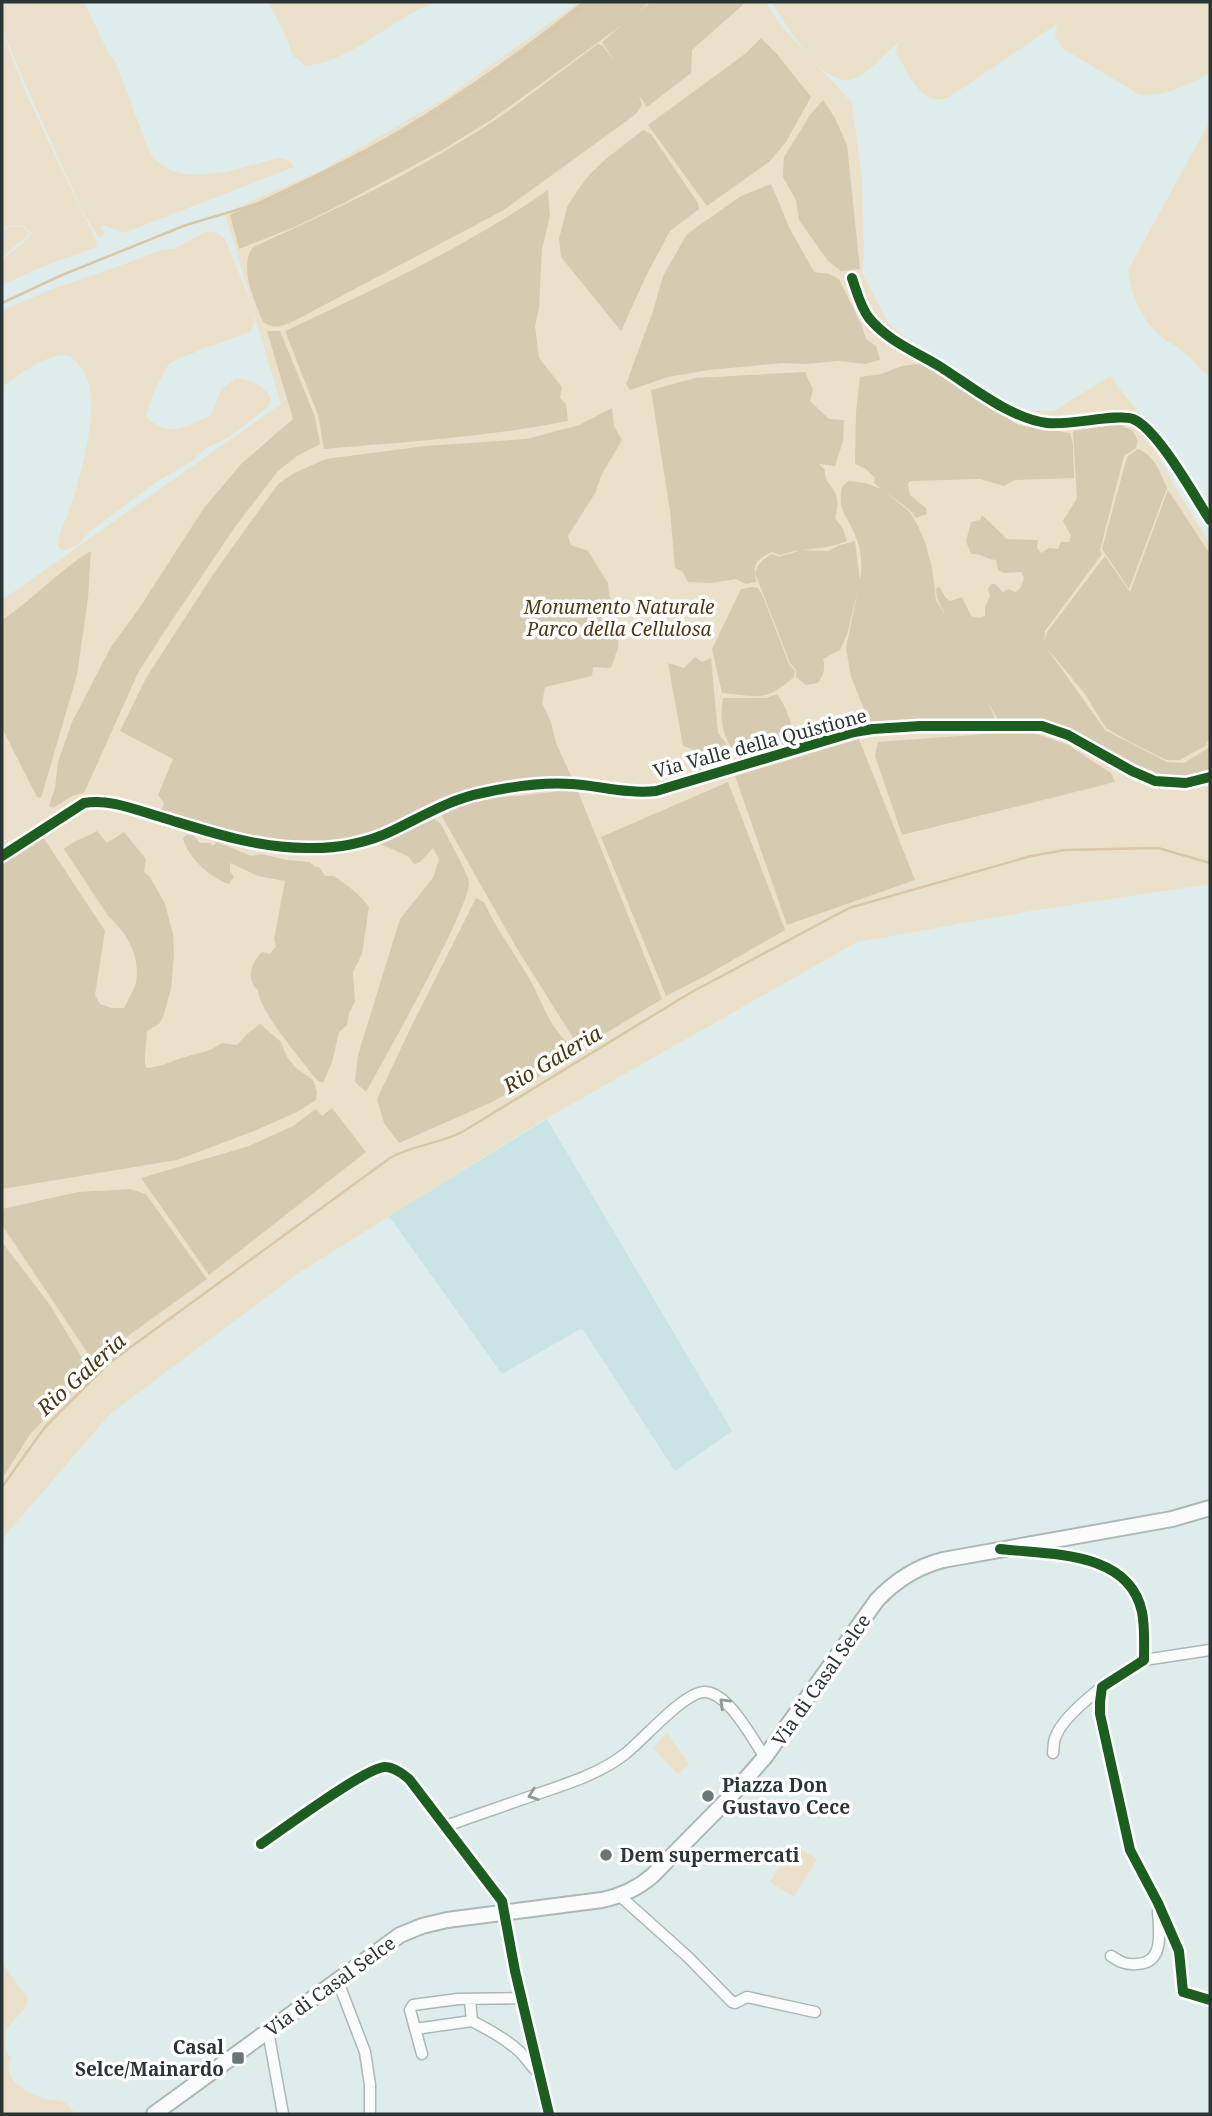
<svg xmlns="http://www.w3.org/2000/svg" width="1212" height="2116" viewBox="0 0 1212 2116" font-family="'Noto Serif',serif">
	<rect width="100%" height="100%" fill="#dfecec"/>
	<!-- built -->
	<path fill="#cae3e4" d="M547,1119L732,1431L675,1471L582,1328L502,1374L389,1216Z"/>
	<!-- green -->
	<path fill="#ebe1ca" d="M2,2H84L108,52L116,63L149,151C175,194 241,167 279,158C286,159 291,160 294,167L124,233L103,225L101,227L105,233L101,238L97,235L83,212L26,86L2,29Z
		M268,2H437C390,18 356,60 306,66L292,55L287,38Z
		M579,2H766L778,22L852,103L862,178L864,253L862,273L888,323L923,353L1020,411H1054L1110,376L1148,425L1159,456L1175,486L1210,544V884L1037,910L857,942L540,1122L297,1274L111,1413L2,1539V600L281,404L253,311L255,323L250,332L208,347L176,360L168,365L155,390L146,415C149,421 152,422 159,426C177,435 194,423 211,415L221,390L236,378C249,379 266,386 271,399L269,406L229,437L205,449L192,461L158,481L89,532C83,541 73,550 62,550L58,546C58,532 65,523 69,511C80,478 106,394 80,366C77,362 73,358 68,356C49,351 17,377 2,387V310L55,288L119,266L164,249H174L205,232C214,231 218,232 225,239L253,308L225,213L324,169L447,97Z
		M771,2H948L947,4L949,2H1210V72C1194,84 1160,98 1140,95L1062,48L1055,36L1057,24L951,96C922,111 910,75 897,55L896,50L899,42C885,53 872,70 856,78C824,93 787,24 771,2Z
		M2,31L23,86L57,160L97,242L96,247L42,267L2,285V260L24,242L32,233L23,225L9,226L2,230Z
		M1210,121V376C1198,369 1196,362 1186,354C1179,348 1170,343 1163,338C1143,323 1130,294 1128,270Z
		M22,226L30,233L2,258V232L9,227Z
		M667,1733L689,1764L678,1774L653,1748Z
		M793,1844L817,1859L794,1897L770,1882Z
		M2,1963L28,1998L25,2008L6,2030L5,2049L11,2058C0,2081 30,2095 47,2099C52,2100 60,2100 64,2102C68,2104 73,2111 76,2114H2Z"/>
	<!-- forest -->
	<path fill="#d6cab1" d="M582,2H649L638,12L651,2H746L692,50L691,73L647,107L639,95L642,105L636,114L504,210L294,321C283,326 274,330 263,322C255,301 238,268 253,247C331,212 410,175 481,129C522,103 559,72 598,44L603,46L615,62L602,42L622,25L491,120L444,149L344,203L295,227L239,249L230,215C277,193 324,171 369,147C444,106 515,55 582,2Z
		M761,38L777,54L811,97L786,142L769,162L707,206L648,125L745,54Z
		M823,100L835,118L847,145L860,269L841,271L828,261L799,220L796,200L783,177L784,157L810,115Z
		M643,130L651,134L698,203L699,209L670,231L646,276L621,331L561,257L559,239L567,207L577,191L590,174L607,158Z
		M771,184L790,229L814,272L829,274L839,279L862,326L866,339L876,346L880,360L865,364L838,361L806,364L783,363L709,370L668,377L630,390L626,384L653,311L663,276L687,234L741,196Z
		M548,190L550,216L542,249L539,308L535,326L539,358L562,387L560,398L566,404L568,421C488,437 405,442 324,449L318,415L285,331C375,289 466,247 548,190Z
		M267,331H280L315,417L320,444L297,456L278,471L235,527L164,632L138,673L84,793L72,796L53,808L49,806L55,788L58,762L72,722L111,647L140,607L204,508L242,463L293,419Z
		M925,363L954,380L1018,425L1070,433L1073,445L1074,478L1015,480L1004,486L980,479L910,481L908,484L910,495L926,508L927,514L916,518L910,510L884,491L910,512L918,526L925,542L932,568L936,600L946,616L937,598L936,589L939,586L945,597L950,601L962,597L971,616L979,618L985,616V607L990,596L988,589L991,584H995L1003,592L1008,589L1016,592L1021,587L1024,578L1021,572L1004,573L998,570L996,560C986,559 981,553 971,554L966,541L971,522L980,520L982,515L1007,539L1038,540L1037,548L1041,553L1049,548L1058,549L1061,542H1069L1071,536L1063,521L1077,498L1073,431L1118,424L1133,431L1138,441L1136,448L1124,456L1100,550L1102,554L1045,631L1044,643L1047,632L1105,556L1130,592L1168,490L1210,554V737L1205,746L1180,760H1166L1130,742L1106,728L1085,694L1046,647L1105,730L1167,762L1184,763L1210,747V775L1190,781L1144,775L1078,737L999,722L987,701L995,718L977,721L943,719L870,724L851,677L846,648L858,590L847,634L840,650L823,659C826,669 823,675 818,683L806,685L796,677V670L790,663L755,573L756,582L746,584L736,579L711,583L688,582L682,571L675,568L670,511L651,390L695,378L805,372L813,390L810,401L829,419L844,420L843,441L835,466L819,464L825,470C824,482 832,484 836,495C839,503 837,510 835,518L843,529L847,541C823,551 804,547 780,555L772,552C762,557 753,561 755,573C758,563 763,559 772,554L779,557L802,550L828,551L840,545L855,541L860,580C863,567 861,547 855,535C847,514 837,512 842,487L848,481L865,483L881,489L874,483L875,478L866,469L855,464L856,412L860,377L881,374L902,366Z
		M612,408L614,426L622,440L602,474L595,493L568,536L571,545L588,551L608,583L609,595L616,607L619,631L618,648L611,668L593,667L592,676L545,687L542,703L551,722L556,743L573,780L471,792L391,829L339,843H284L259,840L160,814L164,803L158,795L173,759L120,731L146,678L214,573L278,484L294,473L326,459L425,446L527,439L579,425Z
		M1138,449C1155,456 1160,472 1167,488L1129,589L1102,549L1127,457Z
		M91,551L88,598L77,675L41,798L37,797L2,728V620C34,599 59,570 91,551Z
		M752,587L758,588L762,594L789,664L795,671L794,677C765,703 759,696 722,693L712,649L741,589Z
		M695,657L702,662L711,658L718,733L726,743L729,756L720,768L694,776L697,751L683,746L668,663L684,668Z
		M777,694C784,703 796,729 793,741L741,758C723,742 719,722 723,698H766Z
		M1023,731L1040,735L1068,745L1111,773L1115,782L902,835L875,756L878,742Z
		M859,739L915,880L787,925L735,776Z
		M728,782L785,930L705,976L666,996L601,837Z
		M577,789L662,999L580,1049L516,947L440,813L485,797L518,796Z
		M433,818L441,824C447,837 467,871 469,882C472,904 382,1063 366,1092L355,1082L358,1055L400,919L433,878L439,859L433,848L420,862L414,864L408,856L380,844L381,838L416,821Z
		M97,831L107,843L124,832L146,859L144,872L150,877L165,904L173,934L174,954L171,989L163,1017L159,1024L147,1031C147,1044 143,1057 146,1068C160,1067 172,1061 185,1057C200,1052 208,1053 222,1043L237,1045L247,1034L260,1024L281,1042L287,1057L296,1068L313,1080L317,1092L316,1100L297,1112L254,1131L177,1160L2,1189V862L43,837L105,931L95,995L100,1004L112,1008H124C128,1000 134,990 136,982C141,957 126,931 108,916L64,849C73,840 86,838 97,831Z
		M186,835H193L200,843H210L213,846L217,842L251,856L261,854L287,860L310,862L315,867H319L325,876H333C347,884 359,894 369,907L362,954L353,972L355,1002L349,1013L347,1025L339,1032L332,1062L323,1083L317,1080C303,1062 258,1010 258,990C245,979 251,963 262,952L270,954L276,946L274,939L285,881L258,876L230,863V871L234,877L229,884C210,878 189,858 183,839Z
		M476,898L484,902C496,929 514,952 529,978C537,992 543,1008 551,1022C558,1034 567,1040 573,1053L568,1061L490,1103L399,1143L384,1123L377,1099L412,1025Z
		M332,1108L366,1152L209,1275L141,1178L249,1146L293,1126L316,1109L322,1116Z
		M130,1189L146,1194L207,1279L93,1361L2,1225V1209L78,1192Z
		M2,1242L50,1305L85,1363L88,1375L31,1433L2,1479Z"/>
	<g fill="none" stroke-linecap="round" stroke-linejoin="round">
		<!-- stream -->
		<path stroke="#d9c7a7" stroke-width="2.5" d="M2,303L62,275L186,225L274,199L376,148L460,98L556,28L587,2
			M2,1487L45,1427L109,1363L390,1158C412,1145 439,1144 462,1132L690,993L849,908L1031,856L1065,850L1158,848L1210,863"/>
		<!-- street casing -->
		<g stroke="#acb7b7" stroke-width="13">
			<path id="street" d="M852,278C857,292 860,306 869,318C888,341 914,351 939,366C971,386 1009,418 1047,423C1070,426 1117,413 1133,419C1157,428 1195,497 1210,520
				M2,856L84,803C111,798 141,812 167,819C213,833 258,848 307,848C336,849 368,843 394,830C423,816 451,799 482,793C509,787 545,782 572,784C601,786 627,794 656,791L854,732L873,729L920,726H1042L1068,735L1132,771L1155,781L1186,783L1210,777
				M1014,1551C1061,1556 1130,1553 1142,1611C1145,1627 1144,1644 1144,1660L1102,1687L1100,1702V1714L1130,1850L1158,1903L1179,1951L1183,1992L1210,2000
				M1144,1660L1210,1650
				M1053,1753C1054,1747 1053,1741 1056,1736C1062,1719 1088,1698 1102,1687
				M446,1826C476,1815 507,1805 537,1794C567,1784 601,1773 625,1754C643,1740 685,1691 705,1692C729,1693 752,1739 765,1757
				M261,1844C282,1830 366,1767 385,1767C394,1767 402,1773 409,1779L502,1901L515,1971L549,2114
				M620,1896L688,1957L732,2002L735,2003L747,1997L815,2012
				M1111,1956C1120,1962 1126,1965 1137,1964C1165,1963 1159,1931 1158,1911
				M337,1979L365,2052L370,2085V2114
				M470,2000L472,2021C489,2030 506,2039 520,2052C527,2059 531,2067 539,2073
				M415,2029L472,2021
				M268,2031L283,2114
				M422,2054L410,2010L413,2005L458,1999L521,1998"/>
		</g>
		<!-- secondary casing -->
		<g stroke="#acb7b7" stroke-width="18">
			<path id="secondary" d="M154,2114L400,1935L422,1926L447,1920L602,1900C621,1896 637,1889 652,1876L729,1798L765,1757L877,1600C896,1580 916,1567 943,1560L1172,1519L1210,1508"/>
		</g>
		<!-- street -->
		<use href="#street" stroke="#fafcfc" stroke-width="10"/>
		<!-- secondary -->
		<use href="#secondary" stroke="#fafcfc" stroke-width="14"/>
		<!-- cycleway casing -->
		<g stroke="#fff" stroke-width="15">
			<path id="cycleway" d="M852,278C857,292 860,306 869,318C888,341 914,351 939,366C971,386 1009,418 1047,423C1070,426 1117,413 1133,419C1157,428 1195,497 1210,520
				M2,856L84,803C111,798 141,812 167,819C213,833 258,848 307,848C336,849 368,843 394,830C423,816 451,799 482,793C509,787 545,782 572,784C601,786 627,794 656,791L854,732L873,729L920,726H1042L1068,735L1132,771L1155,781L1186,783L1210,777
				M1000,1549C1049,1555 1129,1550 1142,1612C1145,1627 1144,1644 1144,1660L1102,1687L1100,1702V1714L1130,1850L1158,1903L1179,1951L1183,1992L1210,2000
				M261,1844C282,1830 366,1767 385,1767C394,1767 402,1773 409,1779L502,1901L515,1971L549,2114"/>
		</g>
		<!-- cycleway -->
		<use href="#cycleway" stroke="#1b5e20" stroke-width="10"/>
	</g>
	<!-- one-way arrows -->
	<defs><path id="oneway-chevron" d="M-2-3.5L2.5 0L-2 3.5" fill="none" stroke-width="1.6" stroke-linecap="round" stroke-linejoin="round" transform="scale(1.75)"/></defs>
	<g stroke="#929898">
		<use href="#oneway-chevron" transform="translate(724 1703) rotate(-136)"/>
		<use href="#oneway-chevron" transform="translate(533 1795) rotate(161)"/>
	</g>
	<!-- markers -->
	<g fill="#6a7575" stroke="#fff" stroke-width="2.5">
		<circle cx="708" cy="1796" r="7"/>
		<circle cx="606" cy="1855" r="7"/>
		<rect x="231" y="2051" width="14" height="14" rx="3.5"/>
	</g>
	<g text-anchor="middle" dominant-baseline="central" stroke-width="7" stroke-linejoin="round" paint-order="stroke">
		<!-- park labels -->
		<g font-size="19" font-style="italic" fill="#4f3914" stroke="#fff">
			<text x="619" y="607">Monumento Naturale<tspan x="619" dy="22">Parco della Cellulosa</tspan></text>
		</g>
		<!-- street labels -->
		<g font-size="19" fill="#2b3535" stroke="#fff">
			<text transform="translate(760 743) rotate(-15)">Via Valle della Quistione</text>
			<text transform="translate(821 1680) rotate(-55)">Via di Casal Selce</text>
			<text transform="translate(330 1986) rotate(-36)">Via di Casal Selce</text>
		</g>
		<!-- poi labels -->
		<g font-size="19" font-weight="bold" fill="#2b3535" stroke="#fff" text-anchor="start">
			<text x="722" y="1785">Piazza Don<tspan x="722" dy="22">Gustavo Cece</tspan></text>
			<text x="620" y="1855">Dem supermercati</text>
			<text x="224" y="2047" text-anchor="end">Casal<tspan x="224" dy="22">Selce/Mainardo</tspan></text>
		</g>
		<!-- water labels -->
		<g font-size="21" font-style="italic" fill="#4c3610" stroke="#fff">
			<text transform="translate(552 1059) rotate(-31)">Rio Galeria</text>
			<text transform="translate(81 1374) rotate(-42)">Rio Galeria</text>
		</g>
	</g>
	<!-- border -->
	<rect width="1212" height="2116" fill="none" stroke="#2b3535" stroke-width="7"/>
</svg>
